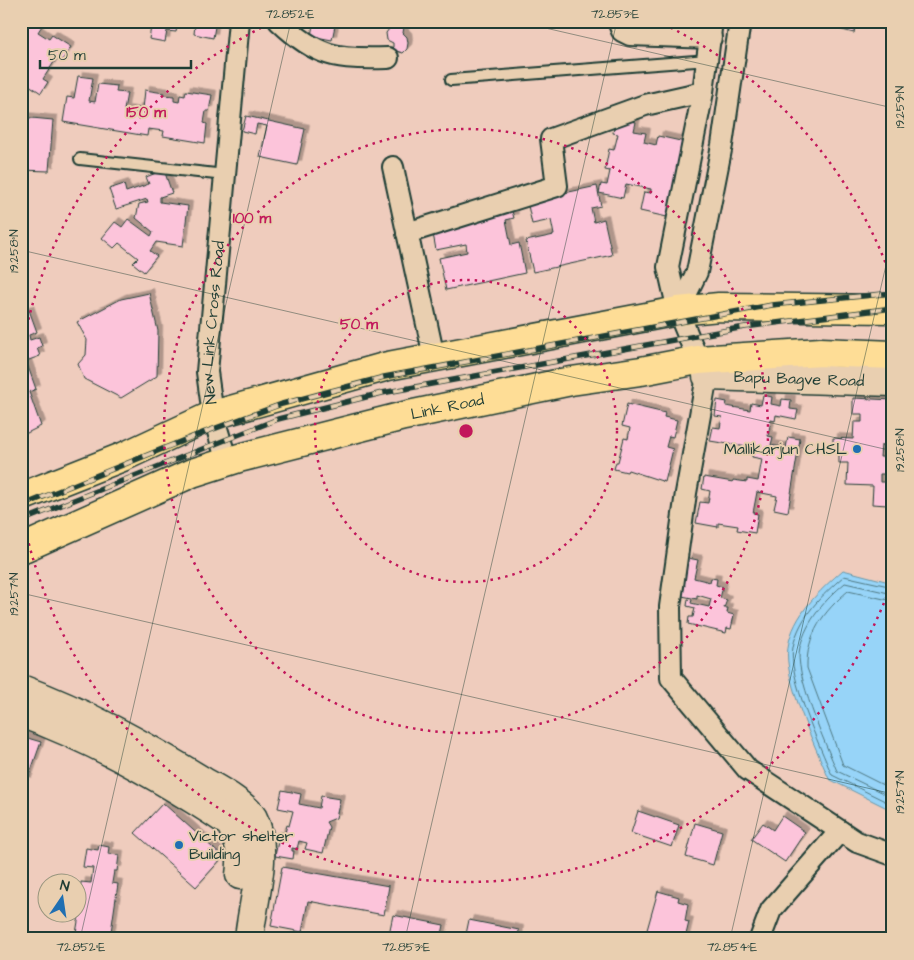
<svg xmlns="http://www.w3.org/2000/svg" width="914" height="960" viewBox="0 0 914 960" font-family="'Architects Daughter',sans-serif">
	<defs>
		<filter id="shadow"><feDropShadow dx="4.5" dy="-4.5" stdDeviation="0" flood-color="#0004"/></filter>
	</defs>
	<rect width="100%" height="100%" fill="#efccbd"/>
	<filter id="ink" filterUnits="userSpaceOnUse"><feTurbulence type="fractalNoise" baseFrequency=".02" numOctaves="2"/><feDisplacementMap in="SourceGraphic" scale="10" xChannelSelector="R" yChannelSelector="G"/><feConvolveMatrix kernelMatrix="1 2 1 2 8 2 1 2 1" color-interpolation-filters="sRGB"/></filter>
	<g filter="url(#ink)">
		<!-- water -->
		<path fill="#97d4f8" stroke="#6798aa" d="M843,570L893,583V811L829,779C816,748 783,680 788,647C793,615 820,590 843,570Z"/>
		<g fill="none" stroke-linecap="round" stroke-linejoin="round">
			<!-- shore -->
			<path stroke="#4f7982" stroke-width="1" d="M893,587L844,576C822,595 799,617 793,647C787,675 820,747 832,775L893,805
				M893,594L845,583C825,600 807,620 800,647C793,672 826,745 837,771L893,798
				M893,601L848,591C824,611 806,635 807,668L843,765L893,790"/>
		</g>
		<!-- building -->
		<path fill="#fcc4da" stroke="#1f3d34" filter="url(#shadow)" d="M21,21H45L38,32L49,39L52,35L71,47L61,62L56,59L43,79L48,82L41,93L23,81L26,76L21,73Z
			M152,21H216L213,38L194,34L195,25L178,22L176,32L167,31L165,42L149,39Z
			M297,21H336L332,40L311,36L313,25Z
			M390,21H405L403,33L407,37L408,43L407,49L403,53L393,50V43L387,40L386,33L389,29Z
			M626,21H655L654,24L644,22L643,29L625,26Z
			M660,21H685L684,32L668,29L670,23Z
			M807,21H856L854,33Z
			M78,76L93,78L89,101L95,102L98,84L117,86L116,92L127,93L124,110L136,112V108L143,109L145,90L164,93L163,95L174,96V101L179,102L180,95L185,96L186,91L212,95L209,111H206L204,123L207,124L205,143L163,136L164,131L148,129L147,136L63,122L67,97L74,98Z
			M246,116L305,129L297,165L260,157L267,126L257,124L255,134L242,131Z
			M21,117L53,120L49,171L21,170Z
			M626,120L636,122L634,131L646,133L644,142L656,145L658,136L685,142L675,197L671,196L667,217L640,211L644,192L651,193V189L626,184L623,198L599,193L601,184L607,185L610,171L605,170L609,149L614,150L618,134L613,133L615,121L625,123Z
			M164,170L172,193L160,197V202L188,206L183,246L156,242L150,251L157,256L144,272L133,263L138,258L119,243L114,248L102,238L115,222L122,227L128,219L151,236L153,232L136,218L139,204L148,202L147,199L116,209L109,189L124,184L126,192L149,184L146,177Z
			M597,186L601,206L591,208L594,222L604,219L612,255L533,272L526,241L554,235L551,220L532,224L527,201Z
			M512,211L514,218L506,220L511,245L519,243L525,273L446,290L439,258L467,252L466,244L436,250L432,228Z
			M149,293L158,331L157,376L121,398L84,379L78,364L86,355L87,340L77,322L121,299Z
			M29,310L37,332L29,335L30,340L39,337L42,346L37,348L40,356L26,361L36,389L29,392L41,426L21,436V312Z
			M763,395L772,397L771,404L781,406L782,399L791,400L790,409L798,410L796,419L776,415L775,421L771,420L768,436L773,437L771,445L786,448L788,437L800,439L788,512L774,509L777,496L757,492L753,513L758,514L755,533L737,530L738,526L718,523V527L696,523L700,502L708,503L710,491L702,489L704,477L733,482V480L747,482V479L758,481L762,459L752,457L753,448L710,441L713,427L720,428L722,417L715,416L717,400L727,402L726,406L750,410L751,403L761,405Z
			M853,398L893,400L892,445H881L880,457H893L892,474H880V482H888L887,505L872,504L873,486L847,485L848,463H839V453L833,452V438L853,439L854,422H862V414H853Z
			M627,404L665,413L664,417L677,420L673,437L669,436L666,447L673,449L665,482L628,470L627,472L614,469L616,462H618L624,438L628,439L630,428L622,426Z
			M688,558L698,560L694,578L710,582L711,578L717,579L716,585L723,587L720,598L727,600L724,608H728L727,613L734,615L731,629L727,628L726,633L688,624L689,617H693L695,608L687,606L688,599L692,600L691,603L709,607L711,599L697,595V599L682,596L685,585L682,584Z
			M21,736L41,742L27,782L21,780Z
			M282,790L301,794L299,804L319,808L321,796L340,799L336,818L326,822L329,827L323,853L305,849L307,843L299,841L297,849L292,848V851H294L293,859L275,856L280,832L285,833L287,825L289,826L293,811L278,808Z
			M163,803L223,857L196,887L135,833Z
			M638,811L679,825L672,847L631,833Z
			M782,816L805,832L785,862L751,839L763,823L773,830Z
			M695,823L722,831L713,865L686,857Z
			M99,845L109,847L108,854L119,855L117,871H114L112,883L118,884L110,939H75L80,910H78V895H80L81,882L91,883L93,868L83,867L86,848L98,850Z
			M282,867L389,886L384,915L308,901L302,932L271,926Z
			M658,891L679,897L678,901L688,904L685,921L689,922L685,939L645,937Z
			M393,915L444,925L441,939H388Z
			M469,920L519,930L518,939H465Z"/>
		<g fill="none" stroke-linecap="round" stroke-linejoin="round">
			<!-- lane casing -->
			<g stroke="#1f3d34" stroke-width="14">
				<path id="lane" d="M451,80L708,60
					M80,159L225,175"/>
			</g>
			<!-- street casing -->
			<g stroke="#1f3d34" stroke-width="24">
				<g id="street">
					<path d="M279,21C318,58 336,59 388,58"/>
					<path d="M618,21L622,31L630,35L711,38"/>
					<path d="M712,21L703,92L668,267L678,311L698,360L707,376L686,493L670,607L671,678L748,770L857,842L893,855"/>
					<path d="M393,167L434,357"/>
					<path d="M407,233L557,186L551,139L645,105L703,92"/>
					<path d="M678,311L697,272L722,145L740,21"/>
					<path id="s1" d="M227,462L213,415L207,372L239,21"/>
					<path d="M760,939L771,910L840,831"/>
				</g>
			</g>
			<!-- secondary casing -->
			<g stroke="#1f3d34" stroke-width="31">
				<g id="secondary">
					<path id="s2" d="M707,376L893,382"/>
					<path d="M21,689C86,713 142,744 201,780C216,789 244,803 253,818C270,850 252,904 249,939"/>
					<path d="M21,713C96,740 164,779 230,823C240,841 243,855 240,875"/>
				</g>
			</g>
			<!-- primary casing -->
			<g stroke="#1f3d34" stroke-width="31">
				<g id="primary">
					<path d="M21,497L125,456L213,415L388,366L678,311L719,307L893,309"/>
					<path id="s3" d="M21,549L192,473L239,458L404,416L571,381L641,371L698,360L821,352L893,355"/>
				</g>
			</g>
			<!-- lane -->
			<use href="#lane" stroke="#e9cfb0" stroke-width="10"/>
			<!-- street -->
			<use href="#street" stroke="#e9cfb0" stroke-width="20"/>
			<!-- secondary -->
			<use href="#secondary" stroke="#e9cfb0" stroke-width="28"/>
			<!-- primary -->
			<use href="#primary" stroke="#fedd96" stroke-width="28"/>
			<!-- rail casing -->
			<g stroke="#1f3d34" stroke-width="5.5">
				<path id="rail" d="M21,506L197,435L282,404L384,377L772,305L893,293
					M21,521L278,419L382,393L745,327L893,308"/>
			</g>
			<!-- rail -->
			<use href="#rail" stroke="#e9cfb0" stroke-width="4" stroke-dasharray="11" stroke-linecap="butt"/>
		</g>
	</g>
	<!-- ticks -->
	<path fill="none" stroke="#1f3d34" stroke-width="1" stroke-opacity="0.45" d="M515,21L893,108M21,250L893,451M21,593L893,794M21,935L37,939M80,939L291,21M405,939L617,21M730,939L893,235"/>
	<!-- distance rings -->
	<g fill="none" stroke="#c2185b" stroke-width="2.5" stroke-dasharray="2.5 5">
		<circle cx="466" cy="431" r="151"/>
		<circle cx="466" cy="431" r="302"/>
		<path d="M892 582A452 452 0 0 1 22 513M22 349A452 452 0 0 1 275 21M657 21A452 452 0 0 1 892 280"/>
	</g>
	<!-- markers -->
	<g fill="#1f6fb2" stroke="#e9cfb0" stroke-width="2">
		<circle cx="857" cy="449" r="5"/>
		<circle cx="179" cy="845" r="5"/>
	</g>
	<g text-anchor="middle" dominant-baseline="central" stroke-width="4" stroke-linejoin="round" paint-order="stroke">
		<!-- street labels -->
		<g font-size="16" fill="#1f3d34" stroke="#e9cfb0">
			<text stroke="none"><textPath href="#s1" startOffset="142">New Link Cross Road</textPath></text>
			<text stroke="none"><textPath href="#s2" startOffset="92">Bapu Bagve Road</textPath></text>
			<text stroke="none"><textPath href="#s3" startOffset="451">Link Road</textPath></text>
		</g>
		<!-- poi labels -->
		<g font-size="16" fill="#1f3d34" stroke="#e9cfb0" text-anchor="end">
			<text x="847" y="449">Mallikarjun CHSL</text>
			<text x="189" y="836" text-anchor="start">Victor shelter<tspan x="189" dy="18">Building</tspan></text>
		</g>
	</g>
	<circle cx="466" cy="431" r="8" fill="#c2185b" stroke="#e9cfb0" stroke-width="2.5"/>
	<g font-size="15" text-anchor="middle" font-weight="bold" fill="#c2185b" stroke="#e9cfb0" stroke-width="4" stroke-linejoin="round" paint-order="stroke">
		<text x="146" y="117">150 m</text>
		<text x="252" y="223">100 m</text>
		<text x="359" y="329">50 m</text>
	</g>
	<!-- margin -->
	<rect width="914" height="960" fill="none" stroke="#e9cfb0" stroke-width="55"/>
	<!-- north arrow -->
	<g transform="translate(62 898) rotate(13)"><circle r="24" fill="#e9cfb0" stroke="#98957e"/>
	<path d="M0-4L9 19L0 12L-9 19Z" fill="#1f6fb2"/>
	<text y="-8" font-size="14" font-weight="bold" text-anchor="middle" fill="#1f3d34">N</text>
	</g>
	<!-- scale -->
	<path d="M40 60v8h151v-8" fill="none" stroke="#1f3d34" stroke-width="2.5"/>
	<text x="48" y="60" font-size="15" fill="#1f3d34" stroke="#e9cfb0" stroke-width="4" paint-order="stroke">50 m</text>
	<rect x="28" y="28" width="858" height="904" fill="none" stroke="#1f3d34" stroke-width="2"/>
	<g font-size="12" text-anchor="middle" fill="#1f3d34">
		<text x="290" y="18">72.852°E</text>
		<text x="615" y="18">72.853°E</text>
		<text transform="translate(900 107) rotate(-90)" y="4">19.259°N</text>
		<text transform="translate(14 251) rotate(-90)" y="4">19.258°N</text>
		<text transform="translate(900 450) rotate(-90)" y="4">19.258°N</text>
		<text transform="translate(14 594) rotate(-90)" y="4">19.257°N</text>
		<text transform="translate(900 792) rotate(-90)" y="4">19.257°N</text>
		<text x="81" y="951">72.852°E</text>
		<text x="406" y="951">72.853°E</text>
		<text x="732" y="951">72.854°E</text>
	</g>
</svg>
